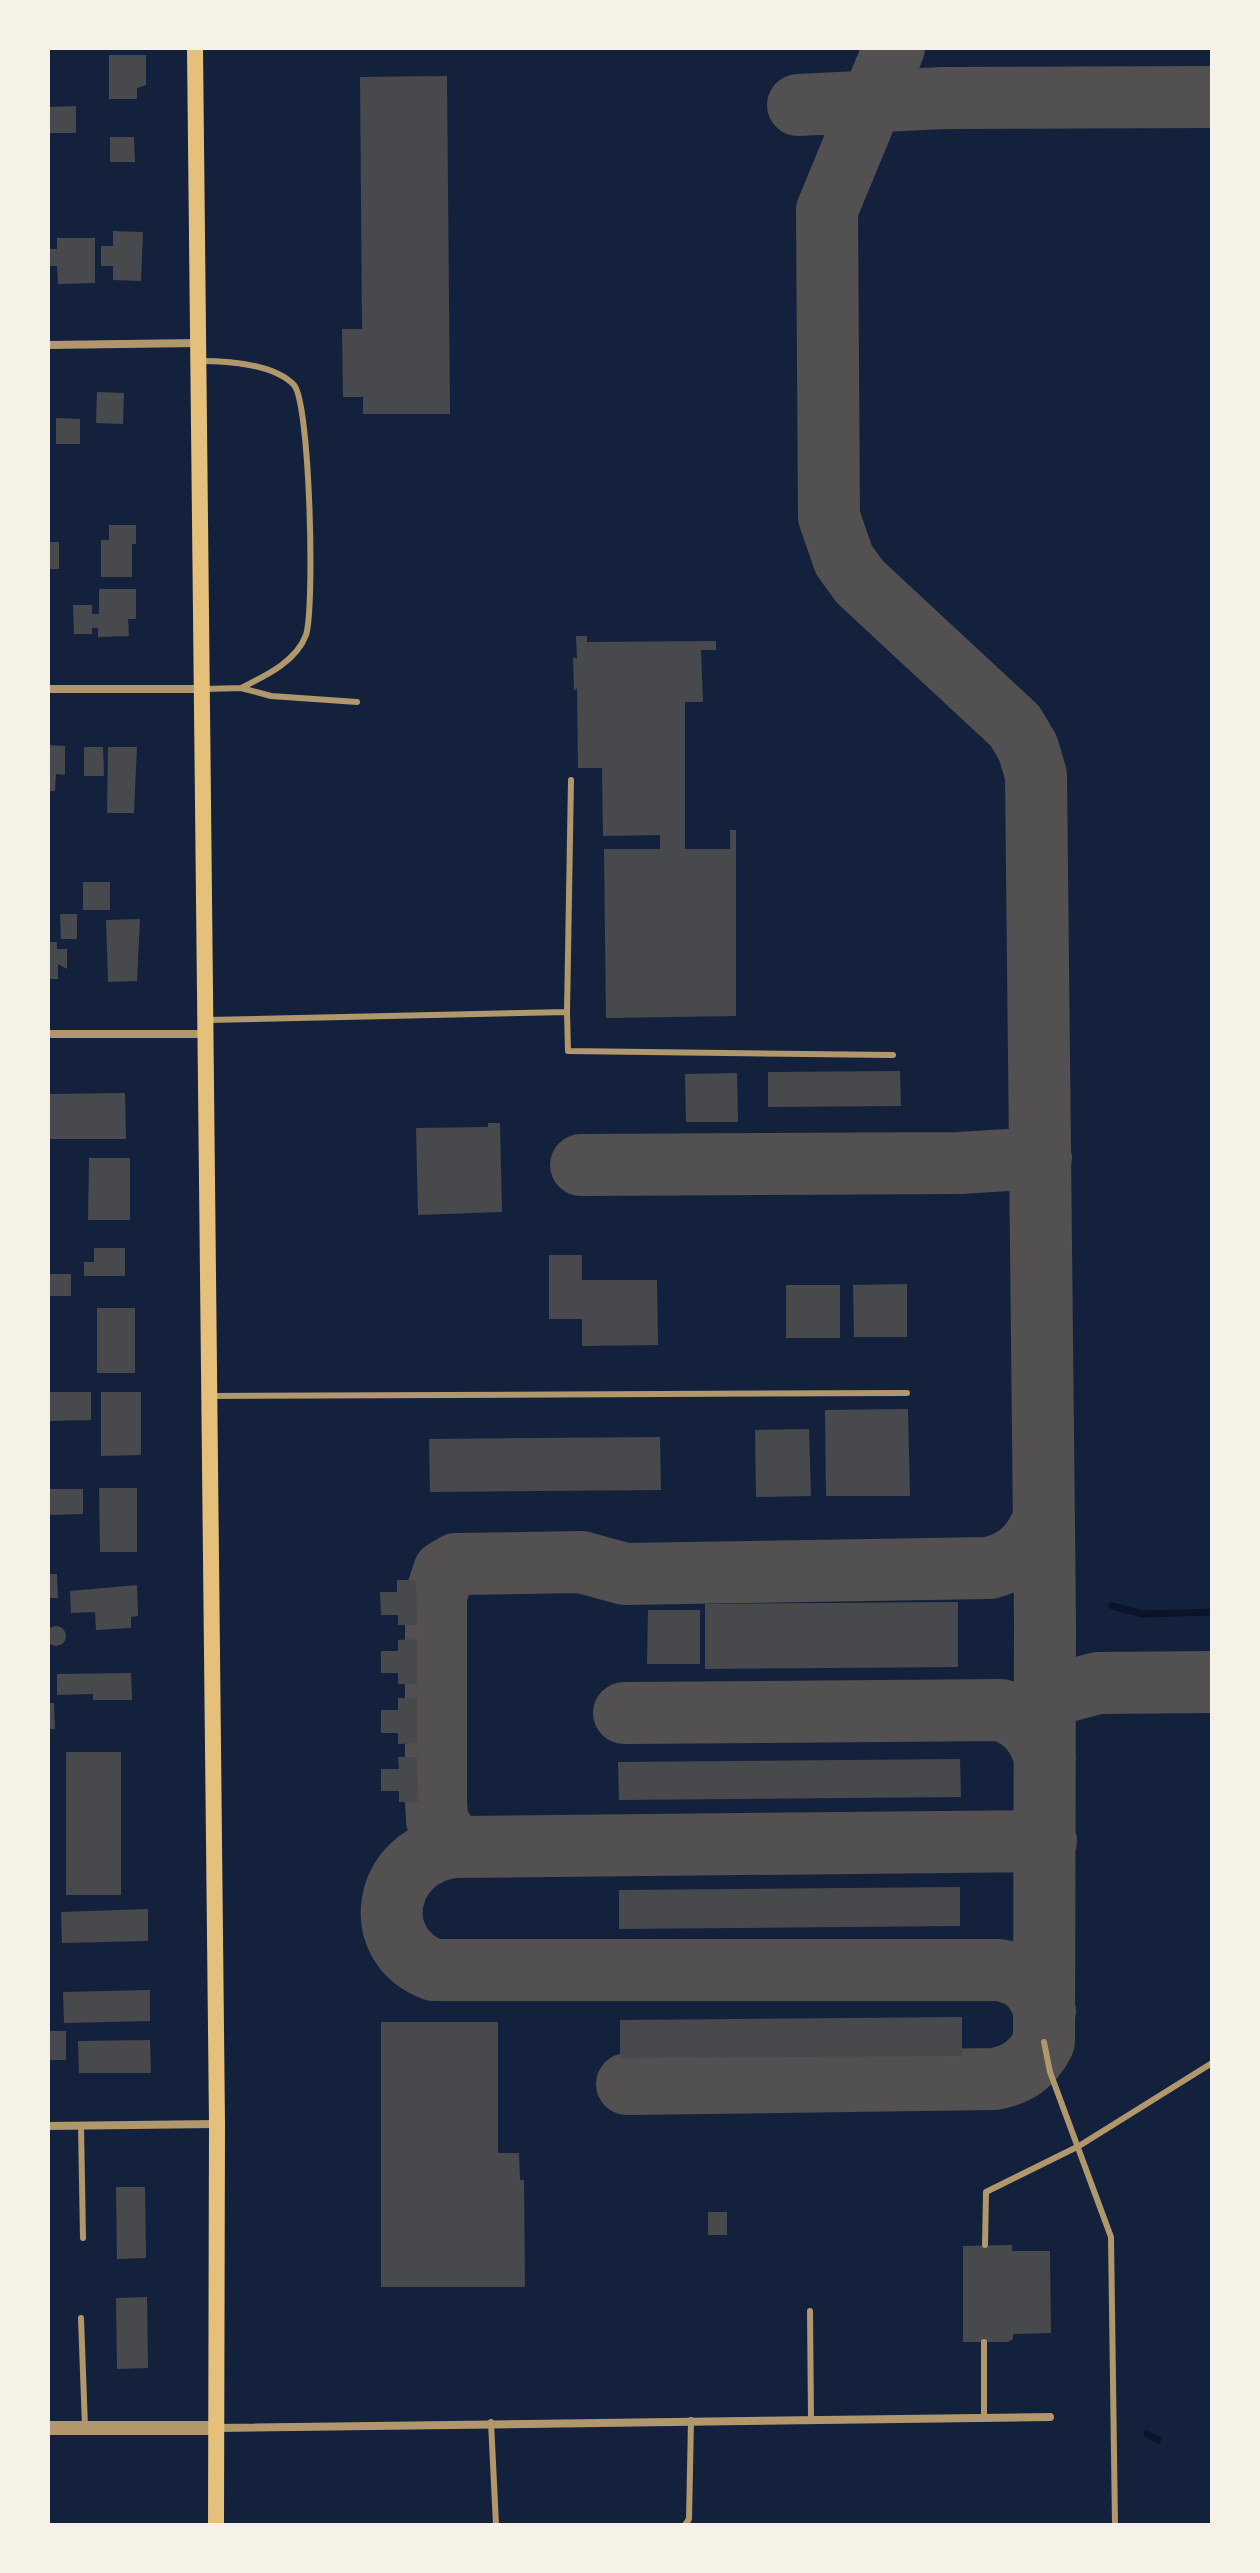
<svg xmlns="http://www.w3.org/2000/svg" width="1260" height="2573" viewBox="0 0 1260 2573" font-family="Rubik,sans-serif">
	<rect width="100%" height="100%" fill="#14213d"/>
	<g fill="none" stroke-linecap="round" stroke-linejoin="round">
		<!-- stream -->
		<path stroke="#0b132b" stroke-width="7" d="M1112,1606L1143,1614L1212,1612
			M1147,2434L1158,2440"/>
		<!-- taxiway -->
		<path stroke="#525050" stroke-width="62" d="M798,105L943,98L1212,97
			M581,1165L959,1163L1041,1158
			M1045,1697L1098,1683L1212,1682
			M624,1713L1001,1710C1026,1719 1037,1733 1045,1758
			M453,1847L437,1820L436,1801V1596L444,1571L456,1564L581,1562L625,1574L989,1568C1018,1561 1032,1546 1044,1519
			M1045,2011C1036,1986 1025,1975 999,1970H434C368,1946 383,1856 453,1847L1046,1841
			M627,2084L995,2079C1019,2074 1033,2064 1044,2042L1045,1622L1036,775L1028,748L1015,726L860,582L844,560L829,517L827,210L894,48"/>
	</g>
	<!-- building -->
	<path fill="#48494c" d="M109,55H146V85L137,88V99H109Z
		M447,76L450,414H363V397H343L342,329H362L360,77Z
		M76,106V133H49V107Z
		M110,137H134L135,162H110Z
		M113,231L143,232L141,281L113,280V266H101V246H113Z
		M57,238H95V283L58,284L57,266H48V249H57Z
		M97,392L124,393L123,424L96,423Z
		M56,418L80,419V444H56Z
		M109,525H136V544H132V577H101V540H109Z
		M48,542H59V569H48Z
		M99,589H136V619H128L129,636L98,637V628H92V634H74L73,605H92V614H99Z
		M576,636H587V642L716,641V650H701L703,702H685V849H730V830H736V1016L606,1018L604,849H660V835L603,836L602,768H578L577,688L574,691L573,657L577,659Z
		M48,745L65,746V775L56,774L55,791H48Z
		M84,747H103L104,776H84Z
		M108,747H137L134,813H107Z
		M83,882H110V910H83Z
		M60,914H77V939H61Z
		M140,919L137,981L108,982L106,920Z
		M48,942H57V949H67V969L58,964V979H48Z
		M900,1071L901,1106L768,1107V1072Z
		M737,1073L738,1122H686L685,1074Z
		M125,1093L126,1139H48V1094Z
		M488,1123H500L502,1212L418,1215L416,1128L488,1127Z
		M89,1158H130V1220H88Z
		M94,1248H125V1276H84V1262H94Z
		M549,1255H582V1280H657L658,1345L582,1346V1319H549Z
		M48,1274H71V1296H48Z
		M907,1284V1337H854L853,1285Z
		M786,1285H840V1338H786Z
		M97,1308H135V1373H97Z
		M48,1392H91V1420L48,1421Z
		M101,1392H141V1455L101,1456Z
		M908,1409L910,1496H826L825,1410Z
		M809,1429L811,1496L756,1497L755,1430Z
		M660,1437L661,1490L430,1492L429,1439Z
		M99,1488H137V1552H100Z
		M48,1489H83V1514L48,1515Z
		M48,1574H57L58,1598H48Z
		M397,1580H416L417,1625H398V1615H381L380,1592H397Z
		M137,1585L138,1616L131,1617V1628L96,1630L95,1612L71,1613L70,1591Z
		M958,1602V1667L705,1669V1604Z
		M648,1610H700V1664H647Z
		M46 1636a10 10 0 1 1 20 0a10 10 0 1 1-20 0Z
		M417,1639V1684H398V1673H381V1651H398V1640Z
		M131,1673L132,1700H93V1694L57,1695V1674Z
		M398,1698H417V1743L398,1744V1733H381V1710H398Z
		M48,1703H54L55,1729H48Z
		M66,1752H121V1895H66Z
		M398,1757H417L418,1802H399V1791H381V1769H399Z
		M960,1759L961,1797L619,1800L618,1762Z
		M960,1887V1926L619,1929V1890Z
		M148,1909V1941L62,1943L61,1912Z
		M150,1990V2021L64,2023L63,1992Z
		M962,2017V2056L620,2058V2020Z
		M381,2022H498V2153H519L520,2180H524L525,2287H381Z
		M48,2031H66V2060H48Z
		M150,2040L151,2073H79L78,2041Z
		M116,2187H145L146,2258L117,2259Z
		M708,2212H727V2235H708Z
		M1012,2245V2251H1050L1051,2333L1013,2334V2339L1008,2342H963V2246Z
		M147,2297L148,2368L117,2369L116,2298Z"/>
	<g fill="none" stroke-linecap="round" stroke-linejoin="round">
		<!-- service -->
		<path stroke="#b1986c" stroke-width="6" d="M200,361C227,361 274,364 294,385C310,403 315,607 306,635C296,662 265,676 241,688
			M204,689L241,688L271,696L357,702
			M567,1012L571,780
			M207,1020L567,1012L568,1051L893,1055
			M210,1396L907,1393
			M1044,2042L1050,2072L1111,2237L1115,2525
			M81,2126L83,2238
			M985,2245L986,2192L1079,2146L1212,2063
			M810,2311L811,2419
			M81,2318L85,2427
			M984,2342V2418
			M491,2422L496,2525
			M685,2525L689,2519L691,2420"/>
		<!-- minor -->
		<path stroke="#b1986c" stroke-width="8" d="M48,345L198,343
			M48,689H203
			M48,1034H206
			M48,2126L217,2124
			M217,2428L1050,2417"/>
		<!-- tertiary -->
		<path stroke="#b1986c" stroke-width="14" d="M48,2428H216"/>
		<!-- secondary -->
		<path stroke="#e5c07b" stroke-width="16" d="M195,48L217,2124L216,2525"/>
	</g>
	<!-- border -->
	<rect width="1260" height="2573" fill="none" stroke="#f6f1e7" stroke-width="100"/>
</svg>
